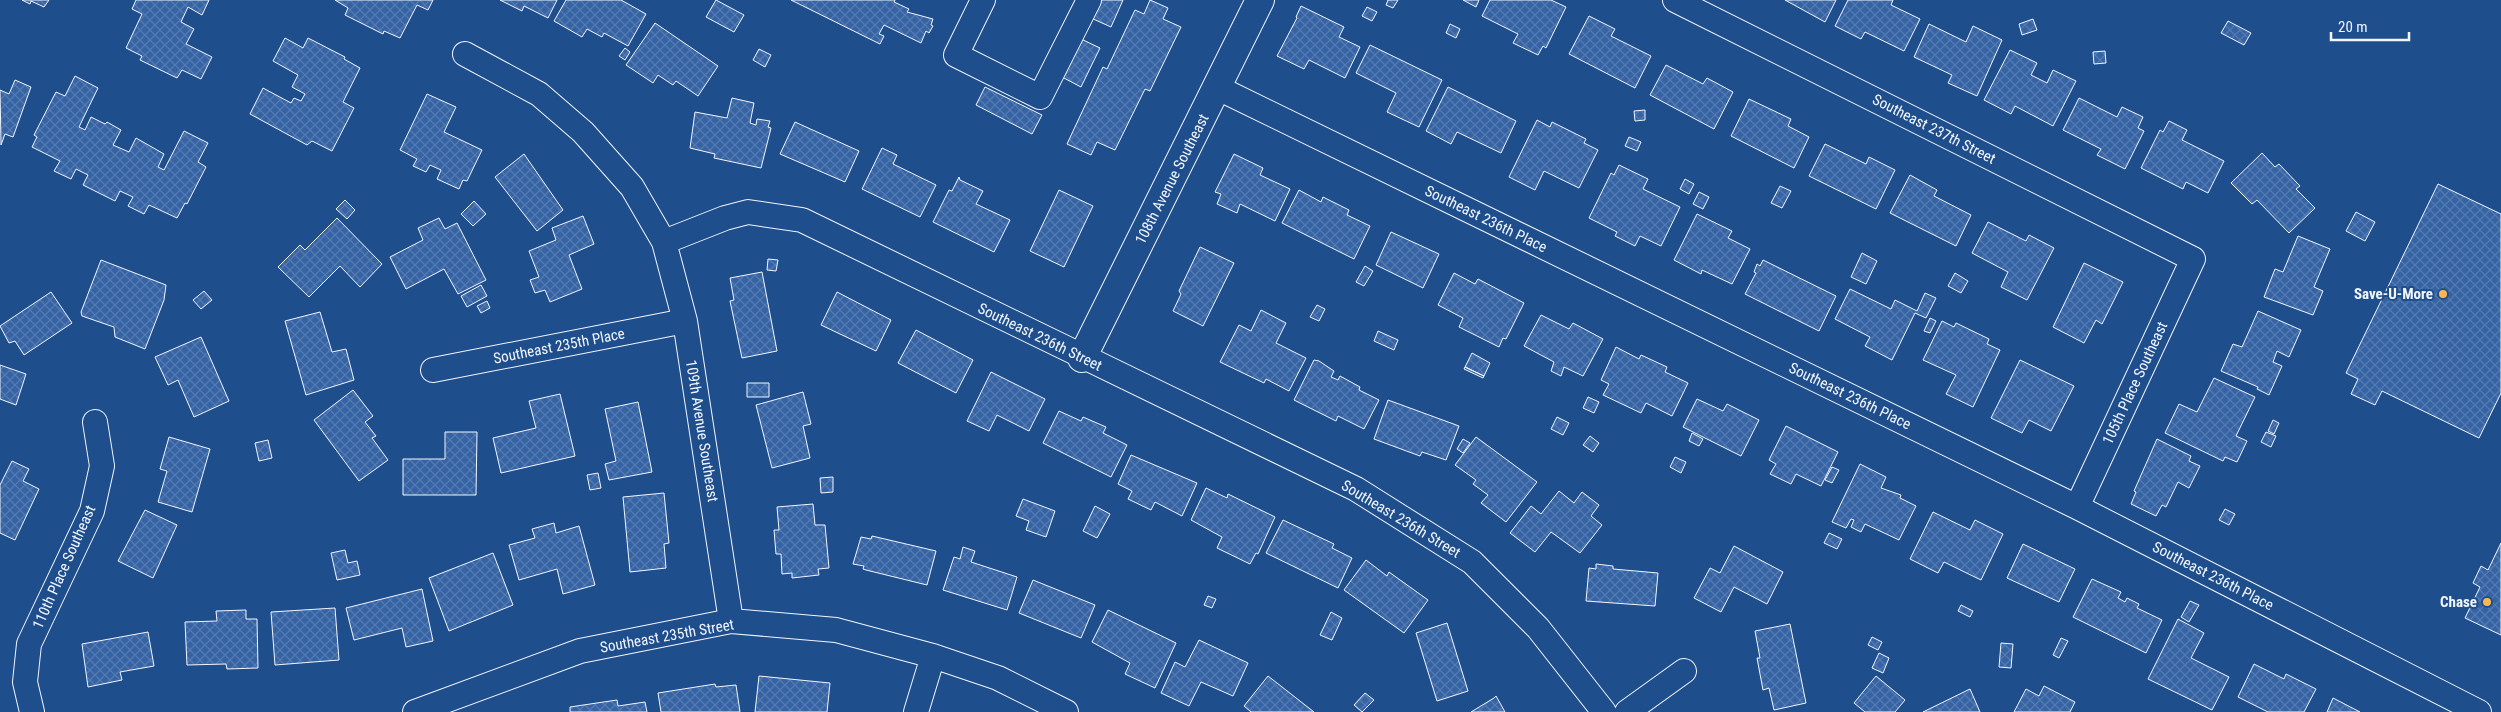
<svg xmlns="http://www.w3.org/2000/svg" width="2501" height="712" viewBox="0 0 2501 712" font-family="'Roboto Condensed',sans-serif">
	<defs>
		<pattern id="building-cross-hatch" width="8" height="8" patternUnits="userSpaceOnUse" patternTransform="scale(1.25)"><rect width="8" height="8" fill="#3563a3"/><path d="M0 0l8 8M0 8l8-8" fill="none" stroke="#537ab1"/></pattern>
	</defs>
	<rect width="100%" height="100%" fill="#1f4e8c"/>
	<!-- building -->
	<path fill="url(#building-cross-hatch)" stroke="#f2f6ff" d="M22,0H49L44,7L31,1L30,4Z
		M136,0H209L202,15L188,7L181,22L194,29L186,44L212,57L201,79L182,70L177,78L140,60L142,56L126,48L142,14L132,9Z
		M335,0H433L428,10L417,5L400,38L384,31L383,34L345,15L348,8Z
		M500,0H557L548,18L524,6L522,11Z
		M566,0H621L646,14L628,46L604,33L602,37L587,29L582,37L554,21Z
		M716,0L744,15L734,32L706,17Z
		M791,0H895L894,2L909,9L907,12L933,19L931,25L933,26L929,33L926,31L921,43L884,25L879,34L884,36L880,44Z
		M1099,0H1123L1111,27L1091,18Z
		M1150,0L1168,8L1163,19L1181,27L1150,91L1145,89L1115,150L1097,142L1091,155L1067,144L1103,67L1107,69L1135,10L1144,14Z
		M1388,0H1398L1393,8L1386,5Z
		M1463,0H1479L1476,7Z
		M1490,0H1551L1566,7L1546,48L1543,46L1538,55L1513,43L1518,34L1482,16Z
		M1785,0H1836L1825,22Z
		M1848,0H1893L1891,5L1920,19L1904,51L1865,32L1861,39L1835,26Z
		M1301,6L1344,27L1339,37L1360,47L1345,78L1309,60L1304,69L1277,56L1297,18L1296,17Z
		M1367,7L1377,12L1372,21L1362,16Z
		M1589,16L1615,29L1611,36L1651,56L1635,88L1569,54Z
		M2033,19L2037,30L2022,35L2019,24Z
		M2228,21L2251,33L2244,45L2221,33Z
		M655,23L718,66L698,96L676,81L673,85L658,75L653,83L626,65Z
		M1450,24L1460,29L1456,38L1446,33Z
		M1929,24L1966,42L1973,26L2002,40L1977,96L1948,83L1952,75L1914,57Z
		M285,38L303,48L308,38L345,57L344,59L360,68L343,102L354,108L332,151L312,141L307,145L250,114L263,88L291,103L294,98L301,101L305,94L292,87L298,75L273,61Z
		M1081,39L1100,48L1081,87L1062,77Z
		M1370,45L1442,80L1419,127L1387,112L1396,93L1356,73Z
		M625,48L630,52L625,60L619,56Z
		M759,49L771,55L765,67L753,60Z
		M2010,50L2037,63L2031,75L2047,83L2053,70L2076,81L2053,126L2015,106L2011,114L1984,100Z
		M2105,51L2106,63L2094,64L2093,52Z
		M1666,65L1703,84L1707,78L1733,92L1714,129L1650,95Z
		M75,76L98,88L79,127L85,130L91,117L105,124L107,122L121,130L113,145L129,152L136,138L164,154L158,167L164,170L184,131L208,143L198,162L206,167L187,204L185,203L177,218L149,205L144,214L128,206L133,197L120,191L115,201L83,185L88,175L76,169L71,179L54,171L60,161L32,147L37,137L34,135L56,92L65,96Z
		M15,80L31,87L13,137L5,134L1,145L0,90L9,94Z
		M985,87L1042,115L1032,134L976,105Z
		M1448,87L1516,121L1501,153L1457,132L1451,144L1426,131Z
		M427,94L456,107L444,132L482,150L467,181L463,180L459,189L437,179L441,170L430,165L426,172L413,166L417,159L400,150Z
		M732,98L754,103L750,123L756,125L757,119L770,121L768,127L771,128L761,168L714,158L715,154L690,148L695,112L727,118Z
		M2079,98L2117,117L2122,107L2143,117L2138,128L2144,131L2125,169L2097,155L2101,149L2063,130Z
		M1749,99L1791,119L1788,126L1809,137L1794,168L1731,136Z
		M1645,110V120L1635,121L1634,111Z
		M1537,120L1550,127L1552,122L1586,139L1584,143L1598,150L1579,188L1544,171L1535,190L1509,177Z
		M2169,121L2187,130L2182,140L2224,161L2208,193L2186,182L2183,189L2141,168L2160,130L2163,132Z
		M795,122L859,151L845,182L780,154Z
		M1629,137L1641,142L1637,151L1625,146Z
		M1825,144L1866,164L1869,157L1895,170L1876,209L1809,176Z
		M882,148L897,155L893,164L936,185L920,217L862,189Z
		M2262,153L2275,167L2279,164L2300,186L2296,189L2315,208L2289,233L2257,200L2252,204L2231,183Z
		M524,154L563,210L537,231L495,177Z
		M1234,154L1263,168L1260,175L1290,189L1275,221L1240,204L1237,213L1217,204L1221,194L1215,192Z
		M1619,165L1648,179L1643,189L1680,207L1661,246L1640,236L1635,246L1615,236L1617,232L1589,218L1611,173L1614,175Z
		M1910,175L1937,190L1934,196L1971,215L1956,246L1890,213Z
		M959,177L960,180L983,191L976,204L1010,220L994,252L933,222L949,190L952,191Z
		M1685,179L1694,184L1689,194L1680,189Z
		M2438,184L2501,214V393L2479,438L2382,391L2375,405L2351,394L2358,379L2346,373Z
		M1780,186L1791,191L1782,208L1771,203Z
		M1059,190L1093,206L1064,267L1030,251Z
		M1299,190L1321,202L1323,197L1349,210L1347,215L1370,226L1354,259L1282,223Z
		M1699,192L1709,197L1703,209L1693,204Z
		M345,200L355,210L347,219L336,209Z
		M474,201L486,214L473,226L461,214Z
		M2356,212L2375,222L2365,241L2346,231Z
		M1697,214L1732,231L1728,238L1750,249L1732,284L1702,270L1701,274L1674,260Z
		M583,216L594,244L569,255L582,289L550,302L545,290L535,293L530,280L539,277L529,251L556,240L552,228Z
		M337,218L382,264L360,287L340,266L309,297L278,267L300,245L305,250Z
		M439,218L445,229L457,223L486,280L458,294L444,269L406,289L390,257L423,240L418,228Z
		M1988,222L2026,241L2029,235L2054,248L2027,300L2001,287L2008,272L1972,253Z
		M1391,232L1439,254L1423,288L1376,265Z
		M2298,236L2330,249L2314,287L2323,291L2313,315L2264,297L2275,269L2283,272Z
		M1200,247L1234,263L1203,326L1173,311L1181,294L1179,291Z
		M1862,253L1877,261L1866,284L1851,277Z
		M768,259L778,260L776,271L767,270Z
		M101,260L166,285L164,300L145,349L115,337L114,327L82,316L81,312Z
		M1763,260L1836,296L1819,331L1745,294L1756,273L1754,272L1757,264L1760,266Z
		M2084,263L2123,282L2102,324L2096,320L2084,343L2053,327Z
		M1365,266L1373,271L1364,286L1356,282Z
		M762,272L777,351L742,358L730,301L734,300L730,278Z
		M1454,273L1475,284L1478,279L1524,303L1506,339L1503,338L1499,347L1459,327L1463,318L1438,305Z
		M1955,273L1968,281L1961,293L1948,286Z
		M481,285L487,296L467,307L461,296Z
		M1850,289L1891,309L1895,300L1917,311L1925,293L1936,298L1926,318L1915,313L1892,360L1865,346L1870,337L1835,319Z
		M204,291L212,300L201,309L193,300Z
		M51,292L72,323L24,355L15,341L9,343L0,326Z
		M837,292L891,320L876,351L821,325Z
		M487,301L490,308L481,313L477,306Z
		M1317,305L1325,309L1319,321L1310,317Z
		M1261,310L1286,323L1276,343L1306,358L1289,391L1266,379L1264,383L1220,362L1239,325L1251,331Z
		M2258,311L2301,330L2289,357L2277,351L2273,362L2282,366L2269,395L2257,389L2258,387L2221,371L2233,344L2242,347Z
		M320,312L332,352L346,349L354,380L306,395L285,321Z
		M1541,315L1569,329L1573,323L1603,339L1583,376L1564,367L1561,376L1551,371L1554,362L1524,346Z
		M1930,318L1936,321L1930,333L1924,331Z
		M1942,321L1954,327L1956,323L1989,339L1987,344L2000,350L1973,407L1946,394L1956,375L1923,360Z
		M916,330L973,360L956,393L898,363Z
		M1378,331L1398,340L1394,350L1374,341Z
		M201,337L229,401L194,417L178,380L168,385L155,357Z
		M1616,347L1639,359L1641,355L1667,367L1665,372L1688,383L1672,416L1646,403L1641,413L1603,395L1609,384L1601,380Z
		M1472,353L1490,363L1484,376L1465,367Z
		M1314,360L1319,361L1334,371L1331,377L1338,380L1340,376L1360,387L1359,390L1379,400L1364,429L1338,416L1336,421L1294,400Z
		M2020,360L2074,386L2051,431L2029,420L2022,433L1991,418Z
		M0,365L26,374L16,405L0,399Z
		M1465,367L1484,376L1483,378L1464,369Z
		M991,372L1045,399L1029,431L997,415L989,431L967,421Z
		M2214,378L2255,397L2236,436L2247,441L2237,462L2225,457L2223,461L2165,433L2179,404L2197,412Z
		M747,383H769V397H747Z
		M353,390L373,416L365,422L376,436L372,438L388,460L359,481L314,420Z
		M803,392L811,424L803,426L810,458L772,468L756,405Z
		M560,394L575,456L501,473L493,438L536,428L529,401Z
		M1588,397L1599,402L1594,413L1583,408Z
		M1697,399L1723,411L1727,404L1759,420L1741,456L1683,427Z
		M1388,400L1459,426L1446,460L1422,452L1420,456L1374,439Z
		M638,402L652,472L609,480L605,464L616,461L605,409Z
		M1059,411L1081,421L1083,417L1106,427L1103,433L1127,445L1111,477L1043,443Z
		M1557,417L1569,423L1563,435L1551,429Z
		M2273,420L2279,423L2274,434L2268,431Z
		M1786,426L1838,452L1821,486L1796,474L1791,484L1770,474L1776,464L1769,460Z
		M445,432H477L476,495H403V459H445Z
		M2266,432L2276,436L2271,447L2261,442Z
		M1692,433L1703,439L1699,446L1689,441Z
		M1590,436L1599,443L1593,452L1583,445Z
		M169,437L210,449L192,512L158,502L167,471L160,469Z
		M1476,437L1537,482L1506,522L1481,503L1488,495L1473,484L1476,480L1455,465Z
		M1463,439L1470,443L1463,453L1457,449Z
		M2157,439L2191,456L2189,461L2200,466L2189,488L2178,482L2166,507L2162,505L2156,516L2131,504L2136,492L2134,491Z
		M268,440L272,458L259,461L255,443Z
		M1131,455L1197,483L1182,516L1155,502L1151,510L1128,499L1132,491L1118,484Z
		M1675,457L1686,462L1681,473L1670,467Z
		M12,461L29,469L23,481L39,489L15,540L0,533V485Z
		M1860,464L1886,477L1881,488L1901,495L1900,498L1916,506L1899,540L1865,524L1861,532L1851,527L1854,520L1851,519L1846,528L1832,522Z
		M1832,467L1839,470L1832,483L1825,480Z
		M598,473L601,488L590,490L587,475Z
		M833,477V492L821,493L820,478Z
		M1206,488L1227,498L1228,494L1275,517L1258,554L1256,553L1250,564L1217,548L1222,537L1191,520Z
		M1559,491L1574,503L1582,492L1599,505L1591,516L1602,525L1580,553L1551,532L1535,552L1510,533L1531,506L1541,514Z
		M664,493L669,543L664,544L666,568L630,572L623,497Z
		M1023,499L1055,511L1046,537L1026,530L1029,521L1016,516Z
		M813,504L815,525H825L829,568L818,569L819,575L792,578V573L782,574L781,554H776L774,530H779L777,507Z
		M1095,506L1110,514L1097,538L1083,531Z
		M2225,509L2235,514L2229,525L2219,520Z
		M145,510L177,525L153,578L118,561Z
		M1933,512L1970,530L1975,520L2003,534L1981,580L1944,562L1938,573L1910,559Z
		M1283,520L1334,544L1332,548L1352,558L1338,588L1266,553Z
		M554,523L556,533L579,526L595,585L563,594L557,569L519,580L509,545L535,538L532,529Z
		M1829,533L1842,539L1837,549L1824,543Z
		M872,536L936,551L927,585L866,570L863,569L864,566L853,564L861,537L871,539Z
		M2501,543V635L2465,618L2480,587L2473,583L2481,566L2488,570Z
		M2023,544L2075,569L2059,602L2007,578Z
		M1734,546L1783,572L1767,604L1734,587L1721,612L1694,598L1710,568L1720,573Z
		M963,547L975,551L971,562L1017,577L1007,610L943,590L954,557L960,559Z
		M345,550L348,563L357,561L360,575L337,580L331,553Z
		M493,553L513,605L449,631L429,578Z
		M1366,560L1387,576L1389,572L1428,600L1404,633L1344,590Z
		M1596,564L1613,566V569L1658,573L1655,606L1586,601L1589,568L1596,569Z
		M2092,579L2121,592L2118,598L2125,602L2127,598L2139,604L2137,608L2162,620L2146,653L2073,617Z
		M1033,580L1095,605L1081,638L1019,613Z
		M422,589L433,641L406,647L402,628L354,640L346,608Z
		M1208,596L1216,599L1212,608L1204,605Z
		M2190,601L2199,605L2189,622L2181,617Z
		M1961,605L1973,611L1970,617L1958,611Z
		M335,608L339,660L275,665L271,612Z
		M246,610V619H257L258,668L227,669L226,664L187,665L185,622L217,621L216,611Z
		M1108,610L1176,643L1155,688L1125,674L1130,663L1092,642Z
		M1331,612L1342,618L1332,640L1320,635Z
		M2178,619L2204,633L2191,658L2229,677L2212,710L2148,679Z
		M1447,623L1468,691L1437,701L1416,633Z
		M1790,624L1806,703L1774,710L1769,688L1763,690L1757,658H1760L1755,631Z
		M148,632L154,666L120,672L122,680L88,687L82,644Z
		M1872,637L1882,642L1878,650L1868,645Z
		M2061,638L2068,641L2059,658L2053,655Z
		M1199,640L1248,663L1233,696L1201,682L1189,706L1161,693L1175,662L1185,667Z
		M2001,643L2013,644L2011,668L1999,667Z
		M1879,653L1889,658L1883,673L1872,668Z
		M2254,664L2284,679L2286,674L2316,689L2304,712H2268L2238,697Z
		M759,676L830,683L827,712H755Z
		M1268,676L1314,712H1251L1244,706Z
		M1876,676L1905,700L1895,712H1865L1854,703Z
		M715,684L716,687L736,685L740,712H661L658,693Z
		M2044,686L2075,702L2070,712H2014L2026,689L2039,696Z
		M1970,689L1980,712H1923Z
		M1365,693L1374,700L1362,712L1354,705Z
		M1496,696L1505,712H1471L1494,698Z
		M2333,698L2360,712H2327Z
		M617,700L618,706L645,702L647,712H570V707Z"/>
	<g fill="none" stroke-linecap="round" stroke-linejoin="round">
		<!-- minor casing -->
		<g stroke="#f2f6ff" stroke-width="26">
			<path id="minor" d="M983,0L956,55L1040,97L1089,0
				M1675,0L2193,259L2077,507
				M465,54L539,94L583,132L632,187L664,242L725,218L748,212L802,220L1356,489L1472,562L1538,628L1604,712
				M1218,88L2077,507L2479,712
				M664,242L685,321L731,621
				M433,370L685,321
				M32,712L25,682L29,644L92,511L102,466L95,422
				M415,712L580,651L731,621L836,630L933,656L998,678L1066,712
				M916,712L933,656
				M1627,712L1684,671"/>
		</g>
		<!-- tertiary casing -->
		<g stroke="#f2f6ff" stroke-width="30">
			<path id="tertiary" d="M1082,358L1260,0"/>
		</g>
		<!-- minor -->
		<use href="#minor" stroke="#1f4e8c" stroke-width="24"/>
		<!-- tertiary -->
		<use href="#tertiary" stroke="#1f4e8c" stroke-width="28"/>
	</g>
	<!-- markers -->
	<g fill="#ffb74d" stroke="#1f4e8c" stroke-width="2">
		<circle cx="2443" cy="294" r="5"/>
		<circle cx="2487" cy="602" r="5"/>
	</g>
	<g text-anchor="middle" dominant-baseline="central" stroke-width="4" stroke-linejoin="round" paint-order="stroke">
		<!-- street labels -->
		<g font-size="15" fill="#f2f6ff" stroke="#1f4e8c">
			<text transform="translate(1934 129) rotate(27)">Southeast 237th Street</text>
			<text transform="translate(1172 179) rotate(-63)">108th Avenue Southeast</text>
			<text transform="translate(1486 219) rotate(26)">Southeast 236th Place</text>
			<text transform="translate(1040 337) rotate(26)">Southeast 236th Street</text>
			<text transform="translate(559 346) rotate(-11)">Southeast 235th Place</text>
			<text transform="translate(2135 383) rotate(-65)">105th Place Southeast</text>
			<text transform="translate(1850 396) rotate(26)">Southeast 236th Place</text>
			<text transform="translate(702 431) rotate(81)">109th Avenue Southeast</text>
			<text transform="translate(1401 519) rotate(31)">Southeast 236th Street</text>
			<text transform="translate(64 567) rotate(-66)">110th Place Southeast</text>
			<text transform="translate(2213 576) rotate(27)">Southeast 236th Place</text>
			<text transform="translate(667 636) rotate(-10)">Southeast 235th Street</text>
		</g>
		<!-- poi labels -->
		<g font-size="15" font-weight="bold" fill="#f2f6ff" stroke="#1f4e8c" text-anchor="end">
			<text x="2433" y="294">Save-U-More</text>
			<text x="2477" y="602">Chase</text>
		</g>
	</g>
	<!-- scale -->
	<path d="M2331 32v8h78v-8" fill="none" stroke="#f2f6ff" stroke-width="2.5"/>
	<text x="2338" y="32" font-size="15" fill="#f2f6ff" stroke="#1f4e8c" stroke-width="4" paint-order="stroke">20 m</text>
</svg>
